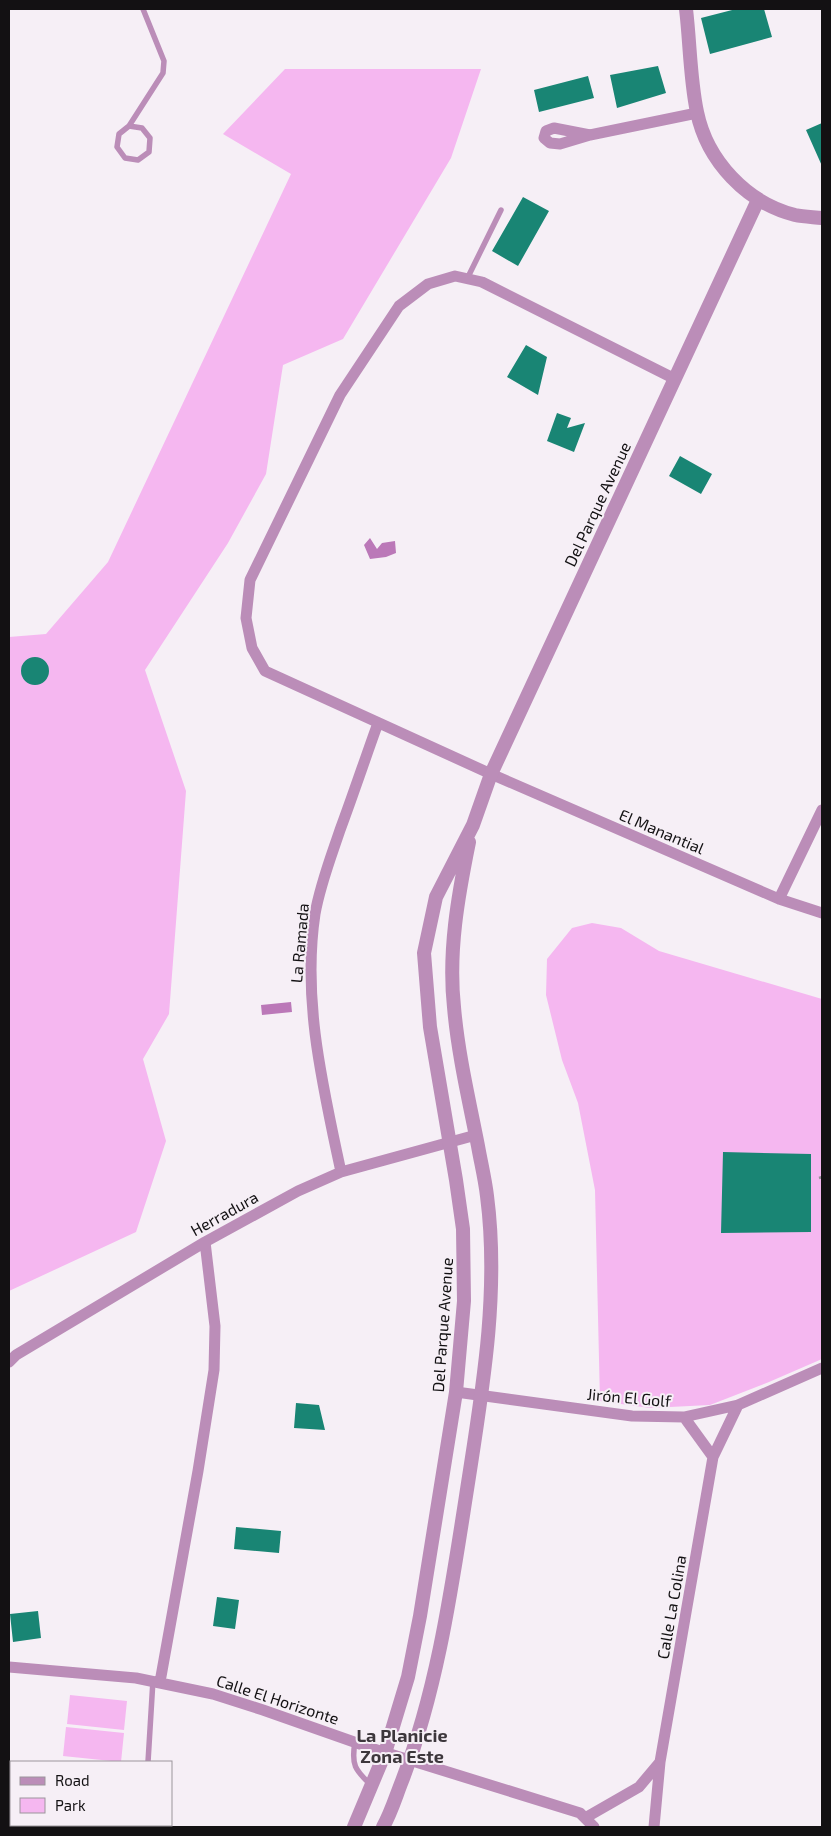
<svg xmlns="http://www.w3.org/2000/svg" width="831" height="1836" viewBox="0 0 831 1836" font-family="'Exo 2',sans-serif">
	<rect width="100%" height="100%" fill="#f6eff6"/>
	<!-- green -->
	<path fill="#f5b7f0" d="M285,69H481L451,158L343,339L283,365L266,474L228,543L145,670L186,791L169,1014L143,1059L166,1141L136,1232L9,1291V637L46,634L108,562L291,174L223,134Z
		M592,923L621,928L659,951L822,999V1359L769,1382L710,1405L650,1408L600,1401L595,1190L578,1103L562,1060L546,995L547,959L572,928Z
		M70,1695L127,1701L124,1730L67,1724Z
		M66,1727L124,1733L121,1762L63,1756Z"/>
	<!-- water -->
	<path fill="#bb78b8" d="M370,538L377,549L382,543L395,541L396,553L386,557L370,559L364,545Z
		M291,1002L292,1012L262,1015L261,1005Z"/>
	<!-- building -->
	<path fill="#198574" d="M736,9H764L772,37L710,54L701,18Z
		M658,66L666,93L617,108L610,75Z
		M588,76L594,98L539,112L534,90Z
		M822,123V166L806,130Z
		M523,197L549,211L518,266L492,251Z
		M526,345L547,357L538,395L507,377Z
		M557,413L571,418L567,428L585,423L574,452L547,441Z
		M680,456L712,474L701,494L669,476Z
		M21 671a14 14 0 1 1 28 0a14 14 0 1 1-28 0Z
		M723,1152L811,1154V1232L721,1233Z
		M296,1403L319,1405L325,1430L294,1428Z
		M236,1527L281,1531L279,1553L234,1549Z
		M217,1597L239,1600L235,1629L213,1626Z
		M38,1611L41,1638L13,1642L10,1614Z"/>
	<g fill="none" stroke-linecap="round" stroke-linejoin="round">
		<!-- path -->
		<path stroke="#938f93" stroke-width="2.5" stroke-dasharray="2.5 4" stroke-linecap="butt" d="M819,1178L822,1177"/>
		<!-- service -->
		<path stroke="#bb8db8" stroke-width="5.5" d="M129,126L142,128L150,138L149,152L138,160L125,158L117,147L119,134L129,126L163,73L164,61L143,9
			M467,279L501,210
			M355,1742C351,1765 355,1770 371,1785
			M148,1762L153,1680"/>
		<!-- minor -->
		<path stroke="#bb8db8" stroke-width="11" d="M590,135L554,128L546,131L544,138L550,143L560,144L590,135L697,113
			M675,379L482,282L455,276L428,284L399,306L340,395L250,580L246,618L252,648L265,671L491,774L779,899L822,913
			M779,899L822,810
			M341,1172C323,1087 302,1000 315,914C320,885 331,857 340,830C353,795 365,759 378,723
			M9,1362L16,1355L205,1242L298,1191L341,1172L476,1135
			M456,1392L632,1416L684,1417L738,1405L822,1368
			M684,1417L713,1457L738,1405
			M9,1667L136,1678L213,1694L263,1710L374,1749L580,1813L594,1827
			M160,1682L198,1471L214,1370L215,1326L205,1242
			M585,1818L639,1787L660,1762
			M654,1827L660,1762L713,1457"/>
		<!-- tertiary -->
		<path stroke="#bb8db8" stroke-width="14" d="M686,9C690,42 690,79 697,112C707,161 747,203 795,215C804,217 814,217 822,218
			M354,1827L385,1753L408,1677L420,1616L456,1392L464,1301L463,1229L456,1180L430,1027L424,953L436,897L473,825L491,774L758,200
			M383,1827C391,1813 396,1796 402,1781C437,1690 451,1592 466,1496C481,1398 500,1296 487,1196C485,1179 481,1163 478,1146C469,1100 458,1054 454,1007C448,952 458,896 469,842"/>
	</g>
	<g text-anchor="middle" dominant-baseline="central" stroke-width="4" stroke-linejoin="round" paint-order="stroke">
		<!-- street labels -->
		<g font-size="16" fill="#131113" stroke="#f6eff6">
			<text transform="translate(597 504) rotate(-65)">Del Parque Avenue</text>
			<text transform="translate(662 831) rotate(23)">El Manantial</text>
			<text transform="translate(299 943) rotate(-85)">La Ramada</text>
			<text transform="translate(224 1213) rotate(-29)">Herradura</text>
			<text transform="translate(442 1325) rotate(-86)">Del Parque Avenue</text>
			<text transform="translate(629 1397) rotate(5)">Jirón El Golf</text>
			<text transform="translate(671 1607) rotate(-80)">Calle La Colina</text>
			<text transform="translate(278 1699) rotate(18)">Calle El Horizonte</text>
		</g>
		<!-- neighbourhood labels -->
		<g font-size="18" font-weight="bold" fill="#3d373c" stroke="#f6eff6">
			<text x="402" y="1735">La Planicie<tspan x="402" dy="21">Zona Este</tspan></text>
		</g>
	</g>
	<!-- border -->
	<rect width="831" height="1836" fill="none" stroke="#131113" stroke-width="20"/>
	<!-- legend -->
	<rect x="10" y="1761" width="162" height="65" fill="#f6eff6" stroke="#9b969b"/>
	<rect x="20" y="1777" width="25" height="8" fill="#bb8db8" stroke="#9b969b"/>
	<text x="55" y="1786" font-size="15" fill="#131113">Road</text>
	<rect x="20" y="1798" width="25" height="15" fill="#f5b7f0" stroke="#9b969b"/>
	<text x="55" y="1811" font-size="15" fill="#131113">Park</text>
</svg>
